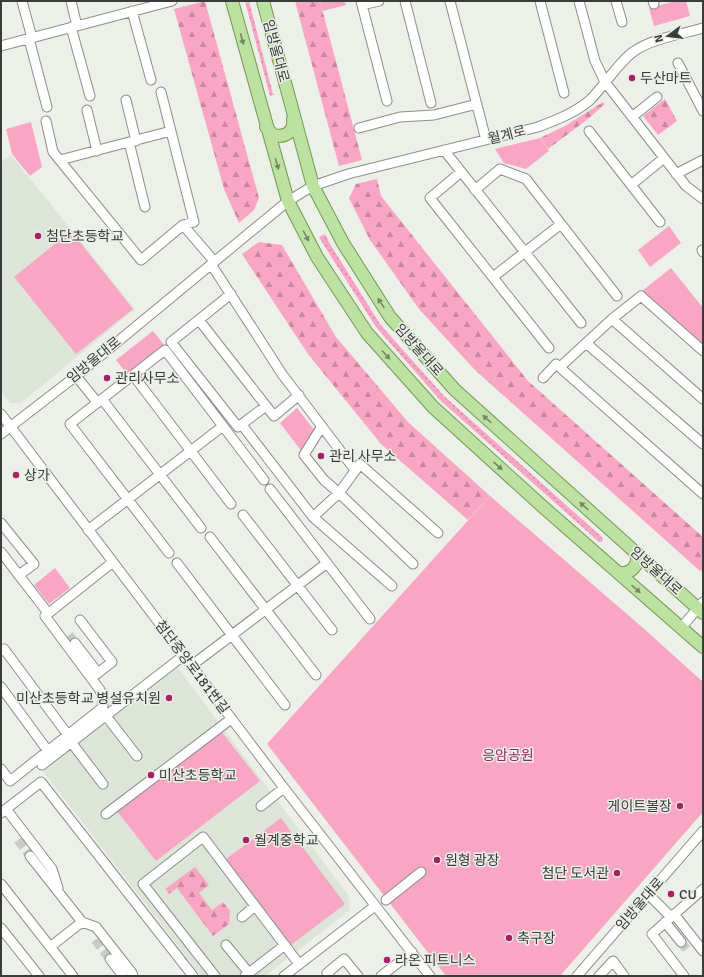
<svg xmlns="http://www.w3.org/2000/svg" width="704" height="977" viewBox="0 0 704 977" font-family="Signika,'Noto Sans KR',sans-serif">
	<defs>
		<pattern id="grass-dots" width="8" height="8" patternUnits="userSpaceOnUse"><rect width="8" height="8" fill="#f8a6c4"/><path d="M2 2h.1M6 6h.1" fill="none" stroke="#ca88a0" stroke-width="1.8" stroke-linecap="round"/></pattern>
		<pattern id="forest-firs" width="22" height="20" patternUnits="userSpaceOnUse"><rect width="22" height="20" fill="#f8a6c4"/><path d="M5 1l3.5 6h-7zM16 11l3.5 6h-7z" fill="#ca88a0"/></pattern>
	</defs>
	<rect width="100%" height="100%" fill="#ecf0e9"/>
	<!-- built -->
	<path fill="#dde5d8" d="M11,155L135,309L21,403H10L1,391V162Z
		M172,660L348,895L350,910L265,976H201L38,765Z"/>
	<!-- grass -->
	<path fill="url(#grass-dots)" d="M245,1H249L273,94H276L270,96Z
		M325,234L330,244L380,324L444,396L602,537L603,541L599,542L440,400L376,327L325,247L319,237Z"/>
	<!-- forest -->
	<path fill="url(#forest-firs)" d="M205,1L259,198L254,210L239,223L224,189L174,9Z
		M295,1H320L362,160L339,166Z
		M665,99L677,121L658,135L643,116Z
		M603,102L605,104L588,119L548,149L540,138L565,126Z
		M377,179L381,196L528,381L703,537V570L700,571L474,369L419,309L370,240L349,198L356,184Z
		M259,242L282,245L336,337L408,422L490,496L468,520L381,444L308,354L242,254Z
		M195,867L209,885L199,893L212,910L223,902L230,911L229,924L213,936L177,888L169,894L165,889Z"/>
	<!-- green -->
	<path fill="#f8a6c4" d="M320,1H345L346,5L323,11Z
		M676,1H686L690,16L654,26L649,8Z
		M31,122L42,167L30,176L12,154L6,129Z
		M540,138L549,151L526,169L504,163L495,149Z
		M669,226L681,243L650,267L638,250Z
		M71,231L133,309L76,354L14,277Z
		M671,268L703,308V343L702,344L642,291Z
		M153,331L164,345L127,374L116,360Z
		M297,408L315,431L302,452L280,423Z
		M490,496L642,627L703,682V812L560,976H446L267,744Z
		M55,568L70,588L49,604L34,585Z
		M221,731L260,781L156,861L117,811Z
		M281,818L345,904L291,945L226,859Z"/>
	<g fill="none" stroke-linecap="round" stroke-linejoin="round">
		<!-- minor-tunnel -->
		<path stroke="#c8ccc6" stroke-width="9" stroke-dasharray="9 4.5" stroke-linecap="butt" d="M69,635L75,643
			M18,840L30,856
			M95,940L110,959
			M681,942L688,951"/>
		<!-- minor casing -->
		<g stroke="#8b8f88" stroke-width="11">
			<path id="minor" d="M22,1L32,38
				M71,1L77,26
				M361,1L387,101
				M405,1L431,103
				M450,1L486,140
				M540,1L564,93
				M579,1L595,61L605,82L686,186L703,199
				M616,1L622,22
				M653,1L654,4
				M362,5L379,1
				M132,11L151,80
				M71,27L90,96
				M29,39L47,107
				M1,46L172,1
				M678,63L703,111
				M161,92L194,222L183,225
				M126,100L136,141
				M87,110L97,151
				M632,117L657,97
				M46,121L53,152L141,260L183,225L214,261
				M359,128L400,117L434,115L477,104
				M589,131L660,222
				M129,142L145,207
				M444,150L581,323
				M60,160L171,131
				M461,172L430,198L549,348
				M676,174L703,160
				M631,185L664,158
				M475,190L500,169L526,179L617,296
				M702,250L703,252
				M211,264L282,374L355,470
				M493,277L561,224
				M231,294L171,342L238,427L266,406
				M612,319L703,399
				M199,320L274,416L299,395
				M586,343L703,444
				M560,367L612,319L641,296L703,351
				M133,375L231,504
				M76,376L97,402
				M543,378L556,364L703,494
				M102,399L201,528
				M1,414L284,788L430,976
				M242,425L313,517L392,586
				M322,426L304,455L324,480L339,493L413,564
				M1,434L76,376L288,201L313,186L348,174L538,127C556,120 575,113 590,100C604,86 618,63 633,52C650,39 682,34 703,28
				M270,489L370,619
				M243,515L332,630
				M313,517L339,493L360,464L438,533
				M1,523L34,564L19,575
				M88,530L223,426
				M210,537L316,675
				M1,552L48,613
				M169,553L70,424L165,350L264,480
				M177,563L285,705
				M80,620L112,662L98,673
				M681,628L703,602
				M75,643L98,673L94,676
				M1,651L4,649L68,735
				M191,666L327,563
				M1,687L48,751
				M106,716L137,756
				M71,742L103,784
				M42,765L183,656
				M1,769L10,781L103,707V698L100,690L45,616L113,562
				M261,806L284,788
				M6,809L52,869L58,888
				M1,813L41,782L193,976
				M106,814L231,719
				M30,856L82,922L96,927L132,973L133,976
				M1,884L73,976
				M648,894L671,917
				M386,900L421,872
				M674,914L703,951
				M242,917L255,906
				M665,922L681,942
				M1,928L39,976
				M226,945L249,973
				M50,947L82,922
				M110,959L123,976
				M215,976L143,884L203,837L299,964
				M245,976L285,945
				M284,976L375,906
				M329,976L327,973L344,959L358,976
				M381,976L412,952
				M577,976L703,831
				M599,976L613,961L624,976
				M684,976L652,934L703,889"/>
		</g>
		<!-- major casing -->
		<g stroke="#729a53" stroke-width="14">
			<path id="major" d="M232,1L288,201L317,257L367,333L433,407L542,506L703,647
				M263,1L313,186L343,243L390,317L455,390L703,613
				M266,127L273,135C285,138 295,132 293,119
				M619,573C632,574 640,565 636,552"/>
		</g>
		<!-- minor -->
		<use href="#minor" stroke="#fff" stroke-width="9"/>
		<!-- major -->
		<use href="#major" stroke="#bce1a0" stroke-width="12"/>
	</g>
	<!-- one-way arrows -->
	<defs><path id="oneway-solid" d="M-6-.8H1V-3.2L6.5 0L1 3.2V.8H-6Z"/></defs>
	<g fill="#748667">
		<use href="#oneway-solid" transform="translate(242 39) rotate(75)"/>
		<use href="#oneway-solid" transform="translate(277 164) rotate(74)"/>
		<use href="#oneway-solid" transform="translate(306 236) rotate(62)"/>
		<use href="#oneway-solid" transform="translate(381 303) rotate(-123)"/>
		<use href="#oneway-solid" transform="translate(386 355) rotate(48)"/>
		<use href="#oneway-solid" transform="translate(487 419) rotate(-138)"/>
		<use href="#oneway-solid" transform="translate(498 466) rotate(42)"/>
		<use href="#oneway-solid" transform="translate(584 506) rotate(-138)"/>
		<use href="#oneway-solid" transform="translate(636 589) rotate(41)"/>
	</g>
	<!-- markers -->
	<g fill="#a92065" stroke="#ecf0e9" stroke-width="1.5">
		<circle cx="632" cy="78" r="4"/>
		<circle cx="38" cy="236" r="4"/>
		<circle cx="107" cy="378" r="4"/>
		<circle cx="321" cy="456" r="4"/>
		<circle cx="16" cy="475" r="4"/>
		<circle cx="169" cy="698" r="4"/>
		<circle cx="151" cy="775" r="4"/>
		<circle cx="680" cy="806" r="4"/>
		<circle cx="246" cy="840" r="4"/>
		<circle cx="437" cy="860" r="4"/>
		<circle cx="617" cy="873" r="4"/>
		<circle cx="671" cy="894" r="4"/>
		<circle cx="509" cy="938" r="4"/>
		<circle cx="387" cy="960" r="4"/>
	</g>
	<g text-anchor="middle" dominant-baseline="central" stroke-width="3" stroke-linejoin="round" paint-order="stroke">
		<!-- street labels -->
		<g font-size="14" fill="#3a3c39" stroke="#ecf0e9">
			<text transform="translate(276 51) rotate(75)">임방울대로</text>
			<text transform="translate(507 135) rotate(-14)">월계로</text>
			<text transform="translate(419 350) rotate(48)">임방울대로</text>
			<text transform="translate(94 360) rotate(-39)">임방울대로</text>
			<text transform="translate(656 571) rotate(42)">임방울대로</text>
			<text transform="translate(192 667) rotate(53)">첨단중앙로181번길</text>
			<text transform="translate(640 904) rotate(-49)">임방울대로</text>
		</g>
		<!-- poi labels -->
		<g font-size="14" fill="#3a3c39" stroke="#ecf0e9" text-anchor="start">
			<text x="640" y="78">두산마트</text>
			<text x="46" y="236">첨단초등학교</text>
			<text x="115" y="378">관리사무소</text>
			<text x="329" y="456">관리 사무소</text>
			<text x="24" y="475">상가</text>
			<text x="161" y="698" text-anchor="end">미산초등학교 병설유치원</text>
			<text x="159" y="775">미산초등학교</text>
			<text x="672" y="806" text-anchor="end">게이트볼장</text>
			<text x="254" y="840">월계중학교</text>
			<text x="445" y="860">원형 광장</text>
			<text x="609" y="873" text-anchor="end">첨단 도서관</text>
			<text x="679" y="894">CU</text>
			<text x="517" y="938">축구장</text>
			<text x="395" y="960">라온 피트니스</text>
		</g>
		<!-- park labels -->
		<g font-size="14" fill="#902a59" stroke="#ecf0e9">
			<text x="508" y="755">응암공원</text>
		</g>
	</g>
	<!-- border -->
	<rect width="704" height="977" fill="none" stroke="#3a3c39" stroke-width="4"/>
	<!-- north arrow -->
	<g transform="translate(668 36) rotate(255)" stroke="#ecf0e9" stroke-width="3" paint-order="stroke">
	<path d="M0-3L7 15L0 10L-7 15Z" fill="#3a3c39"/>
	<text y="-6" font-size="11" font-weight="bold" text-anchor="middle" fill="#3a3c39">N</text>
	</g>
</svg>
